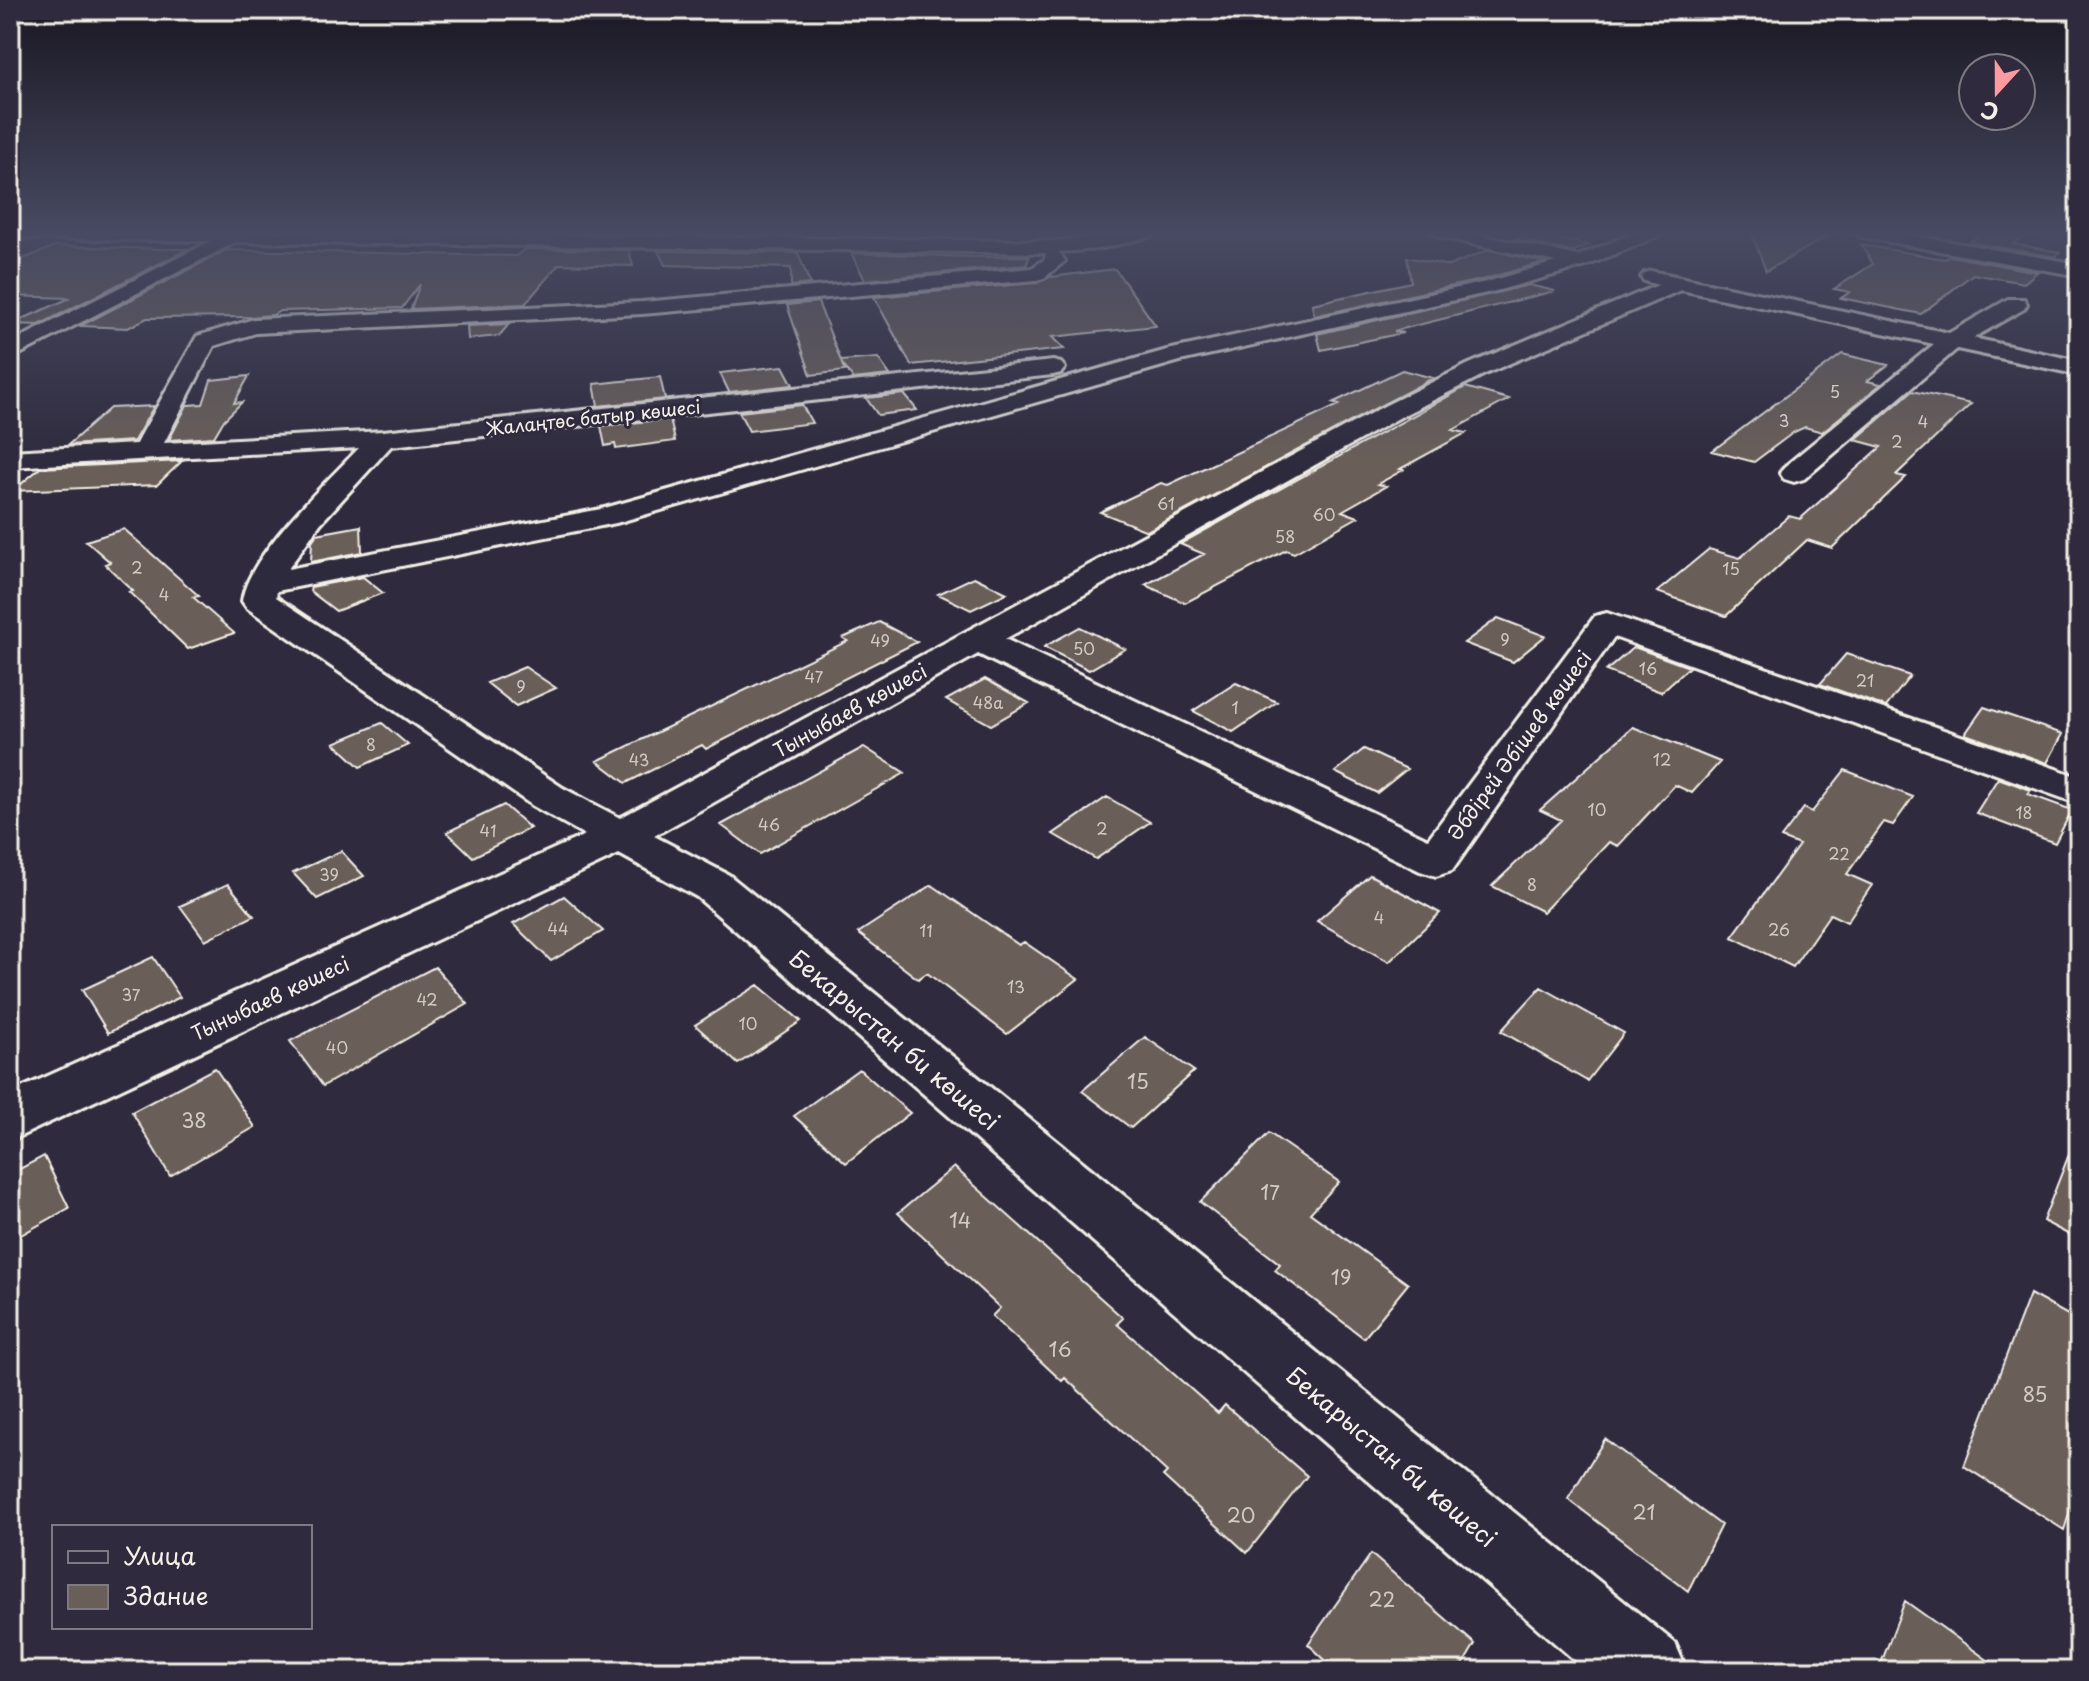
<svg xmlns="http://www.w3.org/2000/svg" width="2089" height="1681" viewBox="0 0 2089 1681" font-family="'Playpen Sans',sans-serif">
	<rect width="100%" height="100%" fill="#2f2a3d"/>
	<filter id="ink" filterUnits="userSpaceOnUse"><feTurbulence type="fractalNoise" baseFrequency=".0125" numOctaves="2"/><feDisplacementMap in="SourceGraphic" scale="16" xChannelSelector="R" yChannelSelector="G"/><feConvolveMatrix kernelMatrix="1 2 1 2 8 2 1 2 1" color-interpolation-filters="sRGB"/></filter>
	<g filter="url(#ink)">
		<!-- building -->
		<path fill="#6a5e59" stroke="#f4f1e8" stroke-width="2" d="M1751,232H1835L1766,271Z
			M1984,232H2029L2013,244L2060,252L2055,257L1969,242Z
			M1531,233L1589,245L1572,252L1515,239Z
			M1861,245L1945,259L1950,256L2037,272L2024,283L1973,274L1921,314L1841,298L1850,292L1834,289L1873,264Z
			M56,246L165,249H188L39,325L11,324L70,298L10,296V264Z
			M525,249L629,250L633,266L559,264L525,304L411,309L420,284L402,308L280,311L273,315L251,317L147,318L128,328L80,326L227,250L516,256Z
			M1488,250L1544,262L1485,279L1314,316L1312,304L1411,282L1407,257L1449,266Z
			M658,251L798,253L810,284L791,286V268L665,265Z
			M851,253L978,257L1030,256L1026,265L865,280Z
			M1115,269L1156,326L1052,337L1064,349L911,365L874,297L1037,283L1050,277Z
			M1529,285L1555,291L1394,331L1403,333L1321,350L1317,334Z
			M818,302L841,361L878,358L890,375L853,379L841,362L845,371L811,375L787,305Z
			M509,324L499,336L468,339L467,326Z
			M1842,354L1888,365L1867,381L1881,384L1822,432L1805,427L1794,432L1754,462L1712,451Z
			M783,366L793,385L729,392L720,373Z
			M1402,370L1433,378L1147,531L1100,512L1161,483L1168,485L1339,405L1332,403Z
			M249,376L234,403L242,402L224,420L214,437L169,440L187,405L203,404L211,380Z
			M660,377L665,399L598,406L594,384Z
			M1465,387L1509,399L1453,430L1466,433L1400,469L1403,470L1378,484L1386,486L1342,511L1358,517L1294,553L1286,550L1185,603L1145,585L1204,554L1180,544Z
			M1912,391L1971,404L1896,475L1906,477L1832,548L1807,540L1726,616L1657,592L1709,549L1740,558L1789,516L1800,519L1881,447L1855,440Z
			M904,394L917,410L878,415L866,398Z
			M802,405L812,423L749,431L739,412Z
			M154,406L134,441L68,445L110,408Z
			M670,419L675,441L616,449L615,444L605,446L601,426Z
			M182,461L157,485L13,491L40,468Z
			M361,526L362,552L311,562L312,541L317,534Z
			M124,529L199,596L193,597L234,633L188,649L129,592L133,591L105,564L110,562L86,541Z
			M363,577L383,593L336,611L310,591L311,587Z
			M974,577L1007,593L971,610L938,594Z
			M1498,618L1545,636L1513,662L1464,643Z
			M879,622L917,642L706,749L702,745L626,783L597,761L848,641L843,638Z
			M1080,627L1125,649L1089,670L1044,647Z
			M1634,647L1689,667L1661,692L1606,671Z
			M1846,654L1910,676L1886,707L1820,684Z
			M525,667L556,688L516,706L487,683Z
			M985,679L1029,703L991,725L946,700Z
			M1236,683L1277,702L1233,732L1193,711Z
			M1984,707L2063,734L2047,763L1965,734Z
			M382,723L408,745L360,767L334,743Z
			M1633,727L1720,762L1692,793L1675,785L1618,846L1609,842L1543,912L1492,886L1561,820L1540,810Z
			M864,747L905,773L760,854L721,825Z
			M1364,749L1407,769L1377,793L1335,772Z
			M1845,770L1913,797L1893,825L1884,822L1847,874L1872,885L1847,922L1830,914L1793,967L1732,937L1799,845L1781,838L1804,808L1812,812Z
			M1998,778L2031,790L2028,794L2072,810L2055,843L1976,813Z
			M1107,797L1150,822L1096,859L1053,834Z
			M504,805L530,828L473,857L447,832Z
			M341,851L364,876L317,899L293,873Z
			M1370,875L1440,913L1389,962L1317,921Z
			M228,884L254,916L205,940L180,906Z
			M932,885L1019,945L1024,942L1078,979L1007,1034L927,973L918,979L858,933Z
			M564,896L603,931L551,961L513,924Z
			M153,957L180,997L108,1033L82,990Z
			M435,967L468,1004L323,1086L290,1041Z
			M758,985L801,1021L738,1064L695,1025Z
			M1541,987L1624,1033L1587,1081L1501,1031Z
			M1145,1037L1194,1071L1131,1128L1082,1091Z
			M215,1068L255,1127L170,1176L132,1112Z
			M859,1069L910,1113L846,1163L794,1116Z
			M1269,1133L1339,1182L1310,1213L1408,1284L1364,1338L1275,1270L1280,1264L1200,1202Z
			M2077,1134L2079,1135V1240L2043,1221Z
			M44,1156L69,1208L10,1241V1174Z
			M954,1167L1123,1318L1117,1324L1218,1413L1225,1405L1307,1476L1247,1553L1163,1476L1167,1472L1065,1378L1062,1381L992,1316L1000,1308L898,1213Z
			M2030,1294L2079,1321V1483L2064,1530L1964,1466Z
			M1605,1439L1721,1525L1688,1591L1568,1499Z
			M1371,1554L1475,1644L1459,1671H1337L1308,1644Z
			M1905,1601L2003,1671H1878Z"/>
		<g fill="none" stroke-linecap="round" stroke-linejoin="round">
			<!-- minor casing -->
			<g stroke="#f4f1e8" stroke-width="6">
				<path id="minor" d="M10,232H344L1048,241C1084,239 1119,232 1155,232L1152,236L1099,249L1059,252L1065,261L1044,278L1037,280L642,314L256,333L214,346L164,443L383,431L1053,361L1061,363L1065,368L1061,373L1053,375L391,446L320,524L288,569L601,509L1167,350L1486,282L1556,262L1440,237L1431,232H1466L1578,256L1636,232H1661L1658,236L1586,266L1496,291L1180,361L616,523L277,591L276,597L563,788L620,818L1386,405L1469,364L1658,285L1644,281L1641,277L1644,273L1651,271L1949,333L2008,299H2024L2027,304L2024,309L1973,338L2079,361V375L1957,349L1804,479L1794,482L1784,479L1780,473L1784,467L1934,344L1681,290L1485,374L1404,415L1005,639L1428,839L1595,616L1607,613L2079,777V804L1614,637L1452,871L1436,876L1420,871L978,654L654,836L729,875L1675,1643L1687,1671H1587L697,897L619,854L10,1141V1093L585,835L533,806L247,608L242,601C248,555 326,483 359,448L10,467V451L136,444L197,336L254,319L642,302L1032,268L1045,259L1046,253L236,242L10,359V343L211,241L10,238Z
					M1852,232H1893L2079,264V276L1861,237Z"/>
			</g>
			<!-- minor -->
			<use href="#minor" fill="#2f2a3d" fill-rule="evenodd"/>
		</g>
	</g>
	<!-- sky -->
	<linearGradient id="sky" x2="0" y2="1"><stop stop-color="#1a1722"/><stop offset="0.5" stop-color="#474a62"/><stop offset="1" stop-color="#474a62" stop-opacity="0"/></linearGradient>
	<rect width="2089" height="467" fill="url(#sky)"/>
	<g text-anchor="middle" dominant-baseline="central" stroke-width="6" stroke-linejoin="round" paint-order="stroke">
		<!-- number labels -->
		<g font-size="16" fill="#d2ccc4">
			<text x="1835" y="391">5</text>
			<text x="1784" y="420">3</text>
			<text x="1923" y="421">4</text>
			<text x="1897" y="441">2</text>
			<text x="1166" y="503">61</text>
			<text x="1324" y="514">60</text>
			<text x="1285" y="536">58</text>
			<text x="137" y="567">2</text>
			<text x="1731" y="568">15</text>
			<text x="164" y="594">4</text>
			<text x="1505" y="639">9</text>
			<text x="880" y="640">49</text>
			<text x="1084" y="648">50</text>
			<text x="1648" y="668">16</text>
			<text x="814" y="676">47</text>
			<text x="1865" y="680">21</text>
			<text x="521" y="686">9</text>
			<text x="988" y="702">48а</text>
			<text x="1235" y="707">1</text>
			<text x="371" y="744">8</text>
			<text x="639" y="759">43</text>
			<text x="1662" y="759">12</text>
			<text x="1597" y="809">10</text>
			<text x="2024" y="812">18</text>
			<text x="769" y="824">46</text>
			<text x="1102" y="828">2</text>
			<text x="488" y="830">41</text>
			<text x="1839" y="853">22</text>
			<text x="329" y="874">39</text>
			<text x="1532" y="884">8</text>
			<text x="1379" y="917">4</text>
			<text x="558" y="928">44</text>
			<text x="1779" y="929">26</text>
			<text x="926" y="930">11</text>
			<text x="1016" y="986">13</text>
			<text x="131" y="994">37</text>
			<text x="427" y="999">42</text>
			<text x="748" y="1023">10</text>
			<text x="337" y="1047">40</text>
		</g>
		<!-- far-street labels -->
		<g font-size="18" fill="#f4f1e8" stroke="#2f2a3d">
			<text transform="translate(593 417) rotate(-6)">Жалаңтөс батыр көшесі</text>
		</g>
		<!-- street labels -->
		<g font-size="20" fill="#f4f1e8" stroke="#2f2a3d">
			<text transform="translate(850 710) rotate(-29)">Тыныбаев көшесі</text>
			<text transform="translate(1519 745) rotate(-54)">Әбдірей Әбішев көшесі</text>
			<text transform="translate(270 998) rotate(-25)">Тыныбаев көшесі</text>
		</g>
		<!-- near-number labels -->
		<g font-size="20" fill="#d2ccc4">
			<text x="1138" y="1081">15</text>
			<text x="194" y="1120">38</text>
			<text x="1270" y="1192">17</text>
			<text x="960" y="1220">14</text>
			<text x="1341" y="1277">19</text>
			<text x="1060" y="1349">16</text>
			<text x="2035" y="1394">85</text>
			<text x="1644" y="1512">21</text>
			<text x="1241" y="1515">20</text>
			<text x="1382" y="1599">22</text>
		</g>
		<!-- near-street labels -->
		<g font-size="24" fill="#f4f1e8" stroke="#2f2a3d">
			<text transform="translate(895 1039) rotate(40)">Бекарыстан би көшесі</text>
			<text transform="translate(1392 1456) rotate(40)">Бекарыстан би көшесі</text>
		</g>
	</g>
	<!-- margin -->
	<rect width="2089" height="1681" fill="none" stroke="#2f2a3d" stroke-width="40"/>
	<rect x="20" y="20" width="2049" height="1641" fill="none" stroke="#f4f1e8" stroke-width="3" filter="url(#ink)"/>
	<!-- legend -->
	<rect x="52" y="1525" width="260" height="104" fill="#2f2a3d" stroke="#7e7a81" stroke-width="2"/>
	<rect x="68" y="1551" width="40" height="12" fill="#2f2a3d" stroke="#7e7a81" stroke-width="2"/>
	<text x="124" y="1565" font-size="24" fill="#f4f1e8">Улица</text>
	<rect x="68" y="1585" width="40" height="24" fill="#6a5e59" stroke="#7e7a81" stroke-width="2"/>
	<text x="124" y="1605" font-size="24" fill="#f4f1e8">Здание</text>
	<!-- north arrow -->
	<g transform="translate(1997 92) rotate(201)"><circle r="38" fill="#2f2a3d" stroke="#7e7a81" stroke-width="2"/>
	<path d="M0-6L14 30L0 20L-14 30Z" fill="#ff9aa2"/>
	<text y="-12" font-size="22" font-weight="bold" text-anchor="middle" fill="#f4f1e8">С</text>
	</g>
</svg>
